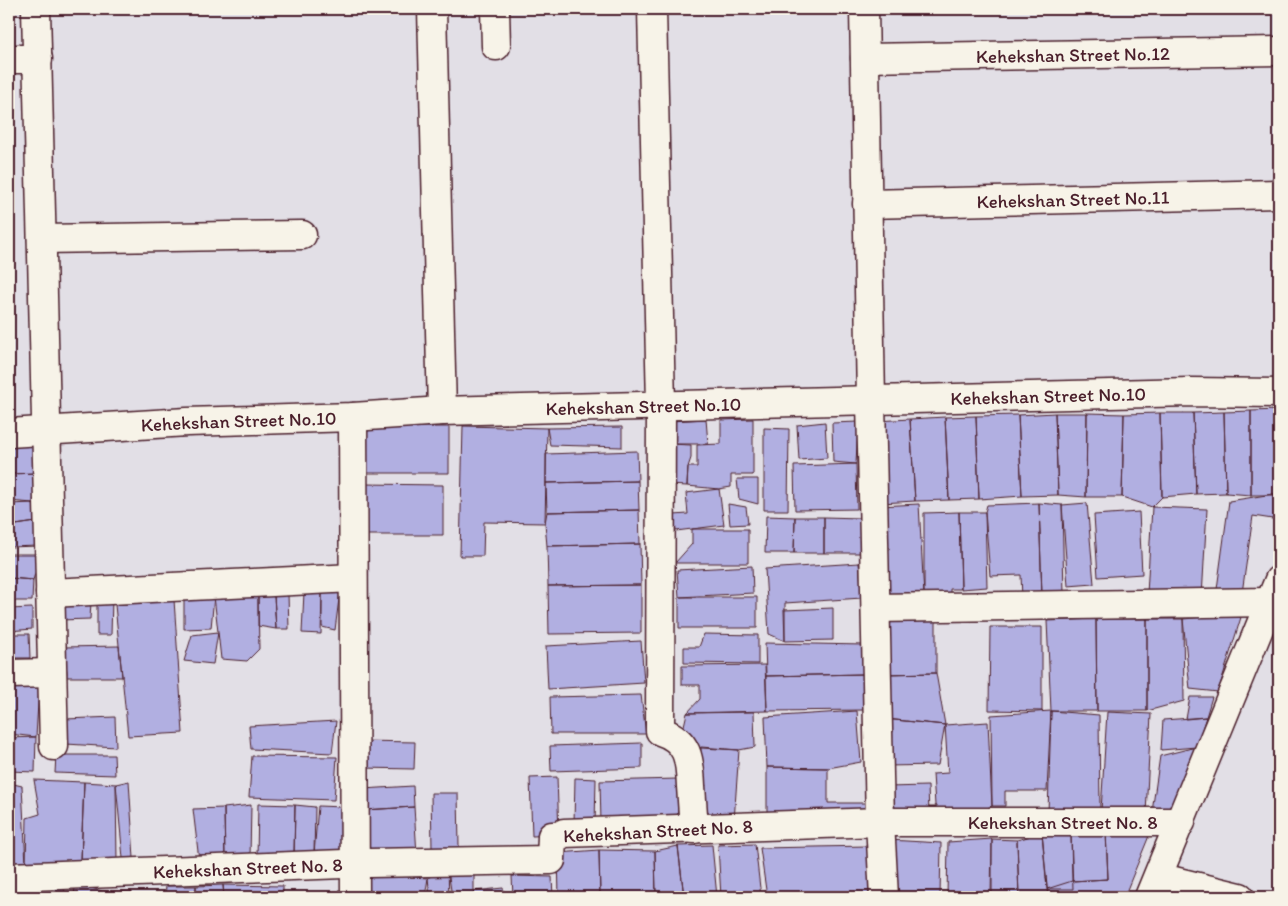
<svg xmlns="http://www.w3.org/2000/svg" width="1288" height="906" viewBox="0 0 1288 906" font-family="Itim,sans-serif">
	<rect width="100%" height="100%" fill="#e2dfe6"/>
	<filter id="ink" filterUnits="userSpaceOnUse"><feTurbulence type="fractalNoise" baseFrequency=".02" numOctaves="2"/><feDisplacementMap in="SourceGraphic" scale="10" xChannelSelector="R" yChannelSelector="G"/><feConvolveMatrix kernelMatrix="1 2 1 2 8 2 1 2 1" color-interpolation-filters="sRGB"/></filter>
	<g filter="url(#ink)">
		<!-- building -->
		<path fill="#b1afe1" stroke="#4a1f2b" d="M1279,410V495H1251V411Z
			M1251,411V495L1226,493L1224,412Z
			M1224,412L1226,493L1196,494L1193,413Z
			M1055,413L1058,495L1022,496L1018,415Z
			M1055,413H1087L1086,497L1058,495Z
			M1087,413L1124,414L1122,497H1086Z
			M1160,413L1162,497L1152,507L1122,497L1124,414Z
			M1160,413H1193L1196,494L1162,497Z
			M1018,415L1022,496L979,499L976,416Z
			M976,416L979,499L949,500L945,417Z
			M945,417L949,500L915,501L910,419Z
			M706,419L708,444H670V421Z
			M753,419V475H731V487L719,489L687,486L688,467H697V445L721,444V420Z
			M910,419L915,501L881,503L878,421Z
			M825,422L827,458L799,460L797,425Z
			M858,422L856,464L833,462L832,423Z
			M463,426L547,428L545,523L484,522L483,556H460Z
			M364,427H449V473H365Z
			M622,427V447L550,445L547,428Z
			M764,428L789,429L788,510H764Z
			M32,444L36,473L9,474V447Z
			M670,444L691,445V458L688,467L687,486L669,485Z
			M637,451L638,481L546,483V454Z
			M856,464L857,509L795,510L794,466Z
			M36,473L33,503L9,501V474Z
			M737,479H758V504L739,499Z
			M638,481L639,510L547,512L546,483Z
			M364,484L443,485V535H363Z
			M719,489L724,525L676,531L674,515L688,514L686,493Z
			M1279,493V520L1253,516L1242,593L1217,589L1229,501Z
			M33,503L36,522L9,526V504Z
			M1039,503L1062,505L1064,594L1042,597Z
			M1039,503L1042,597L1022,598L1021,575L990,576L985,512L987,505Z
			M1087,503L1094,584L1068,586L1062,505Z
			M728,504L746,507L748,524L730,525Z
			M919,504L924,596L885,598L880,506Z
			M1152,507L1207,509L1202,597L1147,594Z
			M639,510L640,544L547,546L545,523L547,512Z
			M959,512H985L987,587L961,589Z
			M959,512L961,589H950V597L924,596V513Z
			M1139,512L1142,574L1098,577L1094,515Z
			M766,516L795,517L794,553H765Z
			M795,517H824V553H794Z
			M824,517L861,518V553H824Z
			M36,522L38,546L9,547V526Z
			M692,529H748V563H675L692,544Z
			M640,544L641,585L548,586L547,546Z
			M9,554H41L33,580L9,578Z
			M859,563L862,598L785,603V641L769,634L765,569Z
			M752,566L753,593L679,597L677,570Z
			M9,578L33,580L32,601H9Z
			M641,585V633L549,634L548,586Z
			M340,591L335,630L322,627V592Z
			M304,592H322L321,634L302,633Z
			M288,594L289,629H276L274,595Z
			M274,595L276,629L258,626V597Z
			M214,596L258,597L259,649L247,661L221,659Z
			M214,596L211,628L184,629V599Z
			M679,597H757V628H679Z
			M112,599L111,635H97V600Z
			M174,600L183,733L128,736L115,605Z
			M58,601L91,602L90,619L60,620Z
			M32,608V629L9,631V609Z
			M833,608V640L785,641L784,610Z
			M1242,614L1218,692L1190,689L1183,619Z
			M1096,619L1097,711H1051L1047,621Z
			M1096,619H1147V711H1097Z
			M1147,619H1183L1184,701L1147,711Z
			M884,620L936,621V673L884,674Z
			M990,627H1042V711L989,710Z
			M218,632L213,664L184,661L192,635Z
			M9,634H29L30,658H9Z
			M704,634L758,635V664L684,663V647H699Z
			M641,641L644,683L548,689L546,646Z
			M765,643L863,645L864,674L766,676Z
			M119,646L122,677H62L63,647Z
			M765,665L767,711L687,713L700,699V685H682V666Z
			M936,673L945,725L885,719L884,674Z
			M864,674L865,710L767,711L766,676Z
			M39,685L36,737L9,734V687Z
			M641,695L646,734H551L550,697Z
			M1190,697H1212L1206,717L1186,719Z
			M857,711L861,762L828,768L767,767L765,717Z
			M1051,711L1047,791H1005V806H992L991,715Z
			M1051,711L1099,715L1100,813L1048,814Z
			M754,712L755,747L739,750L683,747V730L687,713Z
			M1107,712L1151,714L1146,814L1101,811Z
			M115,717L116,747L66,744L65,719Z
			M1206,717L1196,747L1161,750L1163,720Z
			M885,719L945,725L938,765L887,766Z
			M336,721L332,753L251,749L249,726Z
			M988,722L992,806L973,813L942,815L935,805L933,774L948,773L945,725Z
			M36,737L35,772L9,771V738Z
			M363,741L415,742L414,769L363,768Z
			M642,743V768L551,771L550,746Z
			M701,747L739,750L734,821L696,818Z
			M1196,747L1172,814L1152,812L1160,756Z
			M56,755H114L115,775L55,773Z
			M252,756L337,757L334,800L249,797Z
			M767,767L828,768V803H870V818H767Z
			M557,777L559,835L532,836L530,778Z
			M575,778L596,779L595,824L574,823Z
			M677,779L678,821L601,823L600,781Z
			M34,780L84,782L81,861L26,865L27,818L40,814Z
			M129,781L134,858H123L116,784Z
			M84,782L116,784L117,863L81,861Z
			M9,783L22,786L26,865L9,863Z
			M413,786L414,807L364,810L363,789Z
			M928,786L929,814L889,816L887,787Z
			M431,793H458L459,847L432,848Z
			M258,804L295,805L294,859L257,858Z
			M251,805L250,857L225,861L224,808Z
			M295,805L315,807L314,854H294Z
			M318,806L343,807L340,856L314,854Z
			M414,807L417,855L366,857L364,810Z
			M224,808L225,861L199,860L193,809Z
			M1106,831L1108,879L1072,881L1071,835Z
			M1106,831H1151L1124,897H1048L1047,889L1072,881L1108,879Z
			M1042,833L1048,897H1019L1017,840Z
			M1042,833L1071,835L1073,889H1047Z
			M992,839L991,897H947L948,842Z
			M992,839L1017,840L1019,897H992Z
			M889,840L941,843L940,897H894Z
			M755,844L761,897H721L718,845Z
			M712,845L717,897H684L678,846Z
			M678,846L684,897H656L655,851Z
			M869,846V897H767L760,848Z
			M599,850L655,851L656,897H600Z
			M599,850L600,897H559L558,853Z
			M448,870H474V897H452Z
			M448,870L449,897H430L428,878Z
			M365,874L428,878L425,897H367Z
			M512,876L552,877L553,897H513Z
			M75,884L102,891L101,897H74Z
			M64,885L65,897H18L17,888Z
			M223,885L283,886V897H224Z
			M223,885L224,897H196V886Z
			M166,886H196V897H165Z
			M9,888H17L18,897H9Z
			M503,888L505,897H474V891Z
			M102,891L132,892V897H102Z"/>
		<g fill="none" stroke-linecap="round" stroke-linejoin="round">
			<!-- minor casing -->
			<g stroke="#4a1f2b" stroke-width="31">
				<g id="minor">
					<path d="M36,9L54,746"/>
					<path d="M432,9L442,411"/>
					<path d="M495,9L496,46"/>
					<path d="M652,9L661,405L660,731C688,740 690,759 691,786C692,800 693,814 694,829"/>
					<path d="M864,9L871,401L880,822L884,897"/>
					<path id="s1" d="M865,58L1279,51"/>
					<path d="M9,59H38"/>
					<path id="s2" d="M867,204L1279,194"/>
					<path d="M42,239L302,235"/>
					<path d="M353,417L355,897"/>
					<path id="s3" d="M9,433L187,422L353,417L442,411L1190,392L1279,393"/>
					<path d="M50,593L353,578"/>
					<path d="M876,608L1270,602"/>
					<path d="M9,674L52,673"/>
					<path id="s4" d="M9,877L369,863L551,860L552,836H559L564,833L880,822H1181"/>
					<path d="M1158,877L1240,897"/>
					<path d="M1149,897L1279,580"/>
				</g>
			</g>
			<!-- minor -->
			<use href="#minor" stroke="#f7f3e8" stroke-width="28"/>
		</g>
	</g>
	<g text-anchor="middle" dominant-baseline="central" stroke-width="4.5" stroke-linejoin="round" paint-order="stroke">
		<!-- street labels -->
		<g font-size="19" fill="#4a1f2b" stroke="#f7f3e8">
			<text stroke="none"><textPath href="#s1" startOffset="208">Kehekshan Street No.12</textPath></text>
			<text stroke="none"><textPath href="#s2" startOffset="206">Kehekshan Street No.11</textPath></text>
			<text stroke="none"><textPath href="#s3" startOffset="1040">Kehekshan Street No.10</textPath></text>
			<text stroke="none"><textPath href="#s3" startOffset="635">Kehekshan Street No.10</textPath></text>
			<text stroke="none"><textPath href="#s3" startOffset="230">Kehekshan Street No.10</textPath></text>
			<text stroke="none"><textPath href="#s4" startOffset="1078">Kehekshan Street No. 8</textPath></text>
			<text transform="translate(658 831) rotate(-3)">Kehekshan Street No. 8</text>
			<text stroke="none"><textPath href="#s4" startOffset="239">Kehekshan Street No. 8</textPath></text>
		</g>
	</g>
	<!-- margin -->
	<rect width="1288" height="906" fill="none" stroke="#f7f3e8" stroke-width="30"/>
	<rect x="15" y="15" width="1258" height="876" fill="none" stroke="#4a1f2b" stroke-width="2" filter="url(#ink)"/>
</svg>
